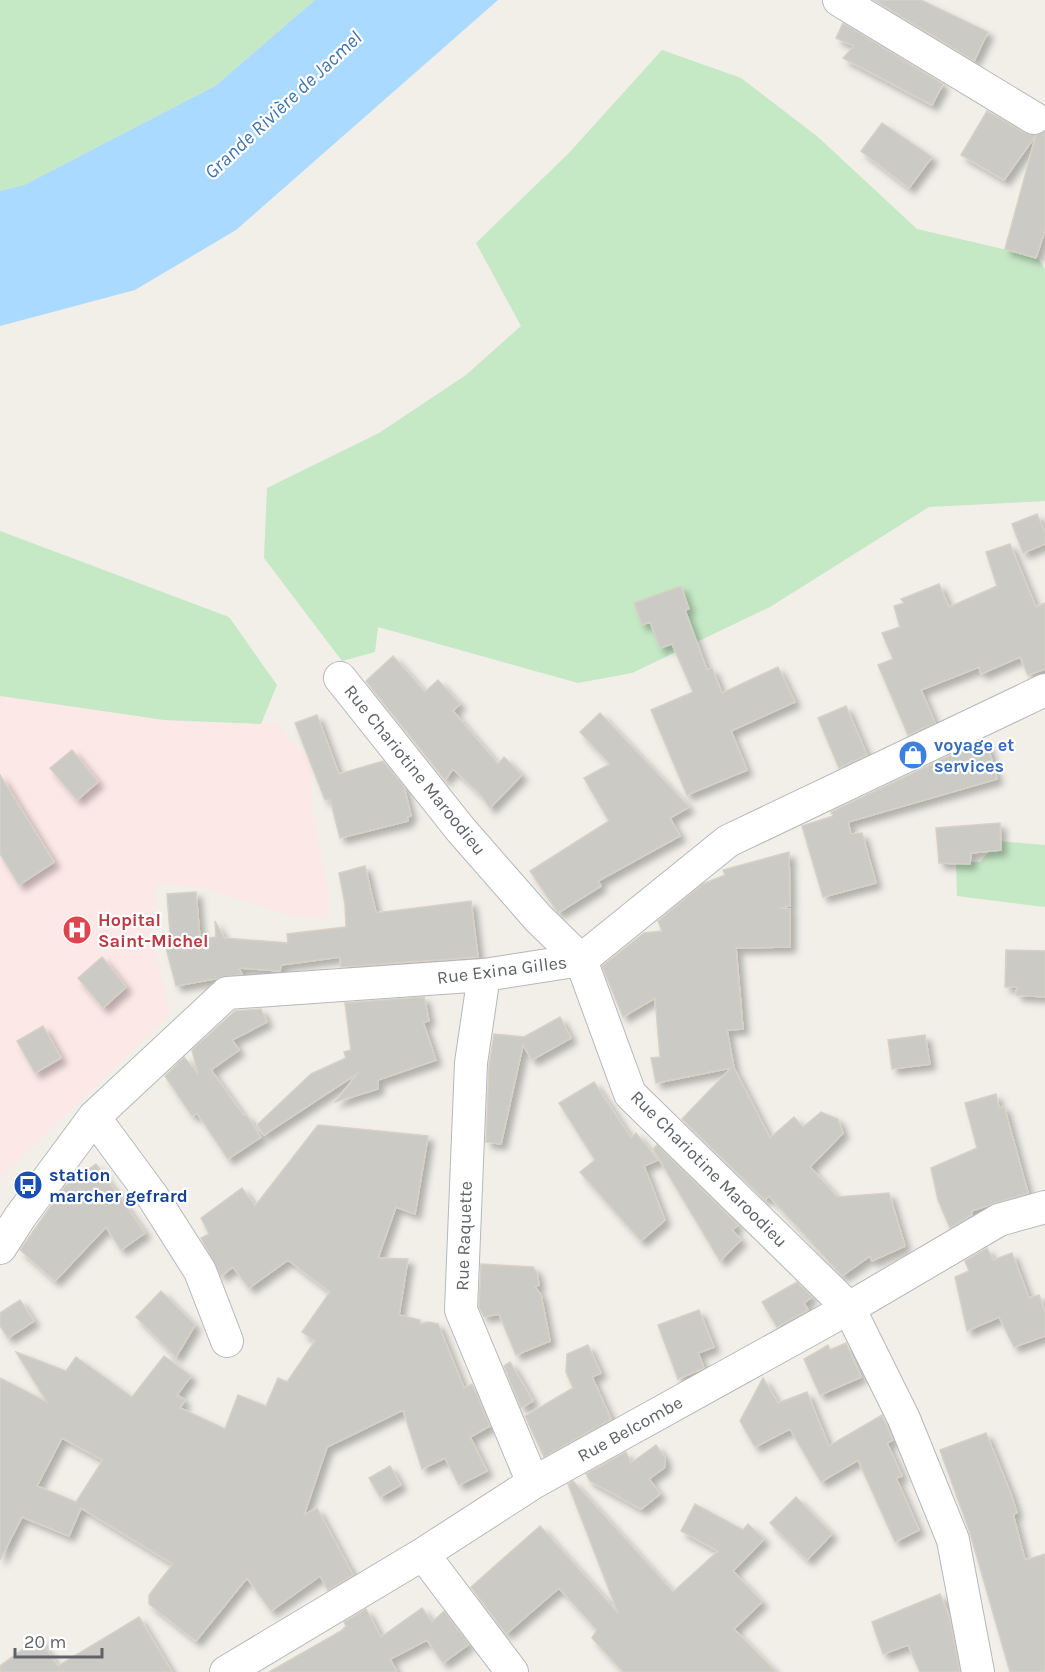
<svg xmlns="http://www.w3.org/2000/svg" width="1045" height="1672" viewBox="0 0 1045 1672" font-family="Karla,sans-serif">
	<defs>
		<filter id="shadow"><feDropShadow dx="5.5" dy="5.5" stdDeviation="3" flood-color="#0004"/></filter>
	</defs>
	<rect width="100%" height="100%" fill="#f1efe8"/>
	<!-- medical -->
	<path fill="#fce8e6" d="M0,696L164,720L276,724L310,761L312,814L329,895L326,918L294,917L201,887L156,884L153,942L170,1014L0,1178Z"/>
	<!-- green -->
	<path fill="#c5e8c5" d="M0,0H315L215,86L24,185L0,191Z
		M662,50L741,78L818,137L917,229L1037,257L1045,269V501L929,507L770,607L632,673L578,683L378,627L375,652L342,661L264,558L267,488L379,433L466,375L521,326L476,243L568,154Z
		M0,531L229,617L277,685L261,724L164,720L0,696Z
		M998,841L1045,845V907L957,896L956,862H980Z"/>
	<!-- water -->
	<path fill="#aadaff" d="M315,0H498L236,230L135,290L0,326V191L24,185L215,86Z"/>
	<!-- building -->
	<path fill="#cccac5" stroke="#d6d1c6" stroke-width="1.5" fill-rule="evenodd" filter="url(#shadow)" d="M874,0H921L988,32L974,61Z
		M843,23L943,84L932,105L843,58L854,46L836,38Z
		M987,111L1025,133L1036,135L1004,180L961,155Z
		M882,123L932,157L909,188L861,151Z
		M1045,132V230L1036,258L1005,249L1036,135Z
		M1037,514L1045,533V544L1023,553L1012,524Z
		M1010,544L1036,607L1045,603V669L1028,675L1020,657L981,674L979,667L921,690L935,723L908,735L878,665L893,659L882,633L900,627L894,606L904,603L901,599L939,584L949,607L997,586L986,552Z
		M681,586L689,609L685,610L707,670L712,668L722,693L778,667L795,702L731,731L747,770L687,795L651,710L693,692L672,644L660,648L650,622L642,625L634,603Z
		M393,656L425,692L438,680L460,704L453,711L498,764L504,757L522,775L490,808L481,795L453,769L445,780L366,681Z
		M846,706L867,755L839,768L818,718Z
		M600,713L689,807L670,818L680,836L598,881L601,886L558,913L530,871L609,821L584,778L610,764L580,732Z
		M317,715L339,774L383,761L404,787L411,816L407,817L408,821L340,838L330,799L325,800L295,723Z
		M987,743L997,779L848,822L851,834L862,833L876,883L823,897L802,826L833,816L831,812L959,751Z
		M72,750L98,782L77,800L50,768Z
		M0,775L54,862L19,885L0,854Z
		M1000,823L1001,850L971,853L970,864L939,863L936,828Z
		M789,852L790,906L780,908L790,909V947L736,948L743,1029L727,1030L734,1068L770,1138L794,1117L803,1127L821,1112L838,1119L843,1133L810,1167L837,1197L889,1193L905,1246L872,1261L870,1256L842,1276L769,1196L765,1200L682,1119L731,1068L656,1083L651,1058L660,1057L655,998L623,1017L602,966L644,933L662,931L658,921L703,884L725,875L723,870Z
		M365,866L376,913L471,901L478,957L341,967L340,957L281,965L280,971L239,968L242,974L176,986L166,948L171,946L167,894L196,892L200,939L216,937L215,921L224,938L288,943L287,934L346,927L345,904L339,873Z
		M1006,950L1045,951V997L1016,995L1017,987H1005Z
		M102,957L126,987L103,1008L78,978Z
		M424,997L429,1021L423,1022L436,1060L378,1080V1089L335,1102L358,1073L264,1135L257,1125L311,1074L346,1058L344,1052L351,1050L345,1003Z
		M261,1009L267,1022L232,1040L239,1050L211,1070L243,1115L247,1116L261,1137L228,1159L197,1113L192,1116L165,1076L184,1057L198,1074L192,1050L235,1011Z
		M560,1017L571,1038L532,1060L523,1045L501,1144L486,1142L489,1065L494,1034L524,1037Z
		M43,1026L61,1058L35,1073L17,1041Z
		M925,1035L930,1064L892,1069L888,1040Z
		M594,1082L631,1138L636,1133L658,1160L644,1166L665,1220L641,1241L580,1172L595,1160L559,1103Z
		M996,1094L999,1108L1004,1106L1028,1193L971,1211L972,1215L950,1228L938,1200L931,1168L977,1148L965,1103Z
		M318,1125L428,1136L415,1214L396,1207L378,1258L408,1259L399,1315L420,1320V1324L429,1322L438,1324L464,1388L472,1384L490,1426L470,1437L487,1471L459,1485L445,1458L422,1469L403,1410L327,1447L304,1515L317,1508L353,1575L328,1590L320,1576L271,1611L247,1578L196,1641L149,1604V1595L173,1564L81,1508L69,1536L22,1517L0,1560V1378L47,1402L16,1352L66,1371L76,1357L132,1397L164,1356L191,1376L177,1395L185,1400L180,1408L225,1429L238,1395L266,1406L278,1378L287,1382L315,1341L302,1332L330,1292L288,1260L249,1288L233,1267L221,1276L201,1238L209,1234L201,1218L242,1188L255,1206ZM62,1438L103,1460L76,1502L37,1486Z
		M657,1145L738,1225L732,1230L741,1240L720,1261L653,1149Z
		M96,1164L145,1233L121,1250L106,1227L55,1281L20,1250L65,1186Z
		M987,1248L993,1260L1012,1253L1029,1298L1039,1295L1045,1311V1336L1014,1347L999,1317L967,1331L955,1277L969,1271L965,1261Z
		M481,1264L533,1267L537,1273L539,1285L535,1287L541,1295L550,1341L516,1355L499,1314L484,1317L479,1307Z
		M797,1282L812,1297L804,1303L808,1310L777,1327L762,1302Z
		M161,1291L195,1325L176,1357L136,1317Z
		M20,1300L34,1321L8,1338L0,1326V1313Z
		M699,1310L714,1347L698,1353L704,1368L678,1379L658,1325Z
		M846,1343L861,1377L820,1395L804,1359L828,1345L830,1350Z
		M588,1345L601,1373L592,1377L611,1419L544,1457L525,1416L573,1388L566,1372L567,1354Z
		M510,1362L533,1401L521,1408L504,1366Z
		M763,1378L778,1403L807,1392L829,1446L882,1415L893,1440L887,1443L902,1476L896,1478L919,1530L895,1542L858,1460L821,1482L790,1429L755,1447L740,1421Z
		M986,1433L1011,1494L1017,1513L1013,1514L1025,1560L1045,1554V1672H1010L970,1533L940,1450Z
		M656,1445L665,1458V1467L649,1479L660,1494L641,1509L590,1481L586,1474L626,1452L631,1463Z
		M390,1466L401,1485L380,1497L369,1478Z
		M573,1481L673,1592L718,1551L681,1531L695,1504L743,1530L748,1524L764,1539L733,1571L762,1602L734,1629L776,1672H623L592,1638L597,1630L559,1588L506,1634L471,1587L540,1526L618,1613L568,1484Z
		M796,1497L832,1534L807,1560L770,1523Z
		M940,1594L949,1616L960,1672H920L908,1645L883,1654L872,1622Z
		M422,1608L432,1622L444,1611L469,1644L443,1663L427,1640L390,1659L397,1672H269L341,1631L346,1626L344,1622L366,1609L381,1637Z
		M139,1617L172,1672H0V1666L38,1638L58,1666Z"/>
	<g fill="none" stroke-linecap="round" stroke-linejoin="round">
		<!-- street casing -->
		<g stroke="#b5b8bc" stroke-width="34">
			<path id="street" d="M839,0L1034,118
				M340,678L461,830L538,918L581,960L630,1094L849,1308L904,1419L953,1540L978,1672
				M484,975L471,1063L461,1310L533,1483
				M94,1117L153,1197L200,1271L227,1341
				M0,1248L20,1217L94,1117L227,993L484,975L581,960L728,841L1045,690
				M423,1554L512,1672
				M226,1672L423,1554L533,1483L849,1308L999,1220L1045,1207"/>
		</g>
		<!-- street -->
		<use href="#street" stroke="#fff" stroke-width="32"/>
	</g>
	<!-- icons -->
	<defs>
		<g id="shop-disc" transform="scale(1.5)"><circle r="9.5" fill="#3f7fe0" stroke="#fff"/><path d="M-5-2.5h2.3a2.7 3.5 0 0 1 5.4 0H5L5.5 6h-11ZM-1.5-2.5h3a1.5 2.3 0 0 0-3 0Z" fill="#fff"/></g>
		<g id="hospital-disc" transform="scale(1.5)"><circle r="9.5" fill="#e0444e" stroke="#fff"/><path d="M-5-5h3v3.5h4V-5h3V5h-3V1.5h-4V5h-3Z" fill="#fff"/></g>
		<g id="bus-disc" transform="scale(1.5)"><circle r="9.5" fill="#1a4fb4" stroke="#fff"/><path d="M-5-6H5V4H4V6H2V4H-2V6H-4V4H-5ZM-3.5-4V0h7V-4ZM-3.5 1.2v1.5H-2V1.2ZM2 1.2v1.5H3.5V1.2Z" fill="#fff"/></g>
	</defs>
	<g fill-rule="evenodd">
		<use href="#shop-disc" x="913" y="755"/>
		<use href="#hospital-disc" x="77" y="930"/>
		<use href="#bus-disc" x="28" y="1185"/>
	</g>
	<g text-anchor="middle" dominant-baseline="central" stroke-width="4.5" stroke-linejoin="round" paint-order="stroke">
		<!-- shop labels -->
		<g font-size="18" font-weight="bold" fill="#366cbe" stroke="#fff" text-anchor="start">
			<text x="934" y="745">voyage et<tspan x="934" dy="21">services</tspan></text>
		</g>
		<!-- street labels -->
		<g font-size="18" fill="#5f6368" stroke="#fff">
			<text transform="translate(415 770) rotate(51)">Rue Chariotine Maroodieu</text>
			<text transform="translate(502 970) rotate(-7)">Rue Exina Gilles</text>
			<text transform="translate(709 1169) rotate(45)">Rue Chariotine Maroodieu</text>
			<text transform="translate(464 1236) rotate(-88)">Rue Raquette</text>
			<text transform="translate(630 1429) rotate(-29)">Rue Belcombe</text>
		</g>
		<!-- health labels -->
		<g font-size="18" font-weight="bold" fill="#be3a42" stroke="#fff" text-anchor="start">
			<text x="98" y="920">Hopital<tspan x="98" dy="21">Saint-Michel</tspan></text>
		</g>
		<!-- transit labels -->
		<g font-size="18" font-weight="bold" fill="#164399" stroke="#fff" text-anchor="start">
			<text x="49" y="1175">station<tspan x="49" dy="21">marcher gefrard</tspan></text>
		</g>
		<!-- water labels -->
		<g font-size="20" font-style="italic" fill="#4174aa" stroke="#fff">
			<text transform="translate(283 105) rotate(-43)">Grande Rivière de Jacmel</text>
		</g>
	</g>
	<!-- scale -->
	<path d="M15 1648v9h87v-9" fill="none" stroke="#5f6368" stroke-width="3"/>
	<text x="24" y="1648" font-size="18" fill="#5f6368" stroke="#ffffff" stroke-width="4.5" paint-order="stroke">20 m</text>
</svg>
